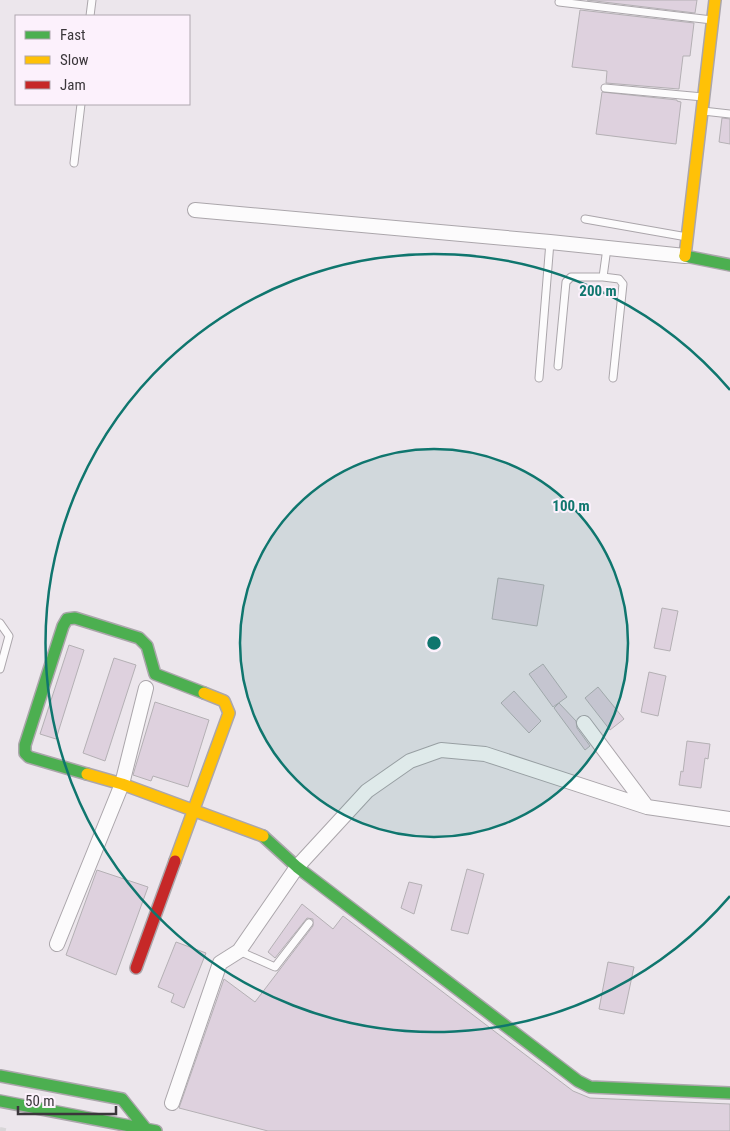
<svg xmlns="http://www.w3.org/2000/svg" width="730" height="1131" viewBox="0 0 730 1131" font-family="'Roboto Condensed',sans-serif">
	<rect width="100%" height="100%" fill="#ece6ec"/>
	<!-- building -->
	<path fill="#ded1de" stroke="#b4b0b4" d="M587,0H697L695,13Z
		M580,10L694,23L690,56H683L679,89L606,83L607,71L572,67Z
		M602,92L677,100V101L681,102L676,144L596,134Z
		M722,118L730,119V144L719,142Z
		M498,578L544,585L537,626L492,619Z
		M662,608L678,611L670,651L654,648Z
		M69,645L84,650L56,739L40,734Z
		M114,658L136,665L105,761L83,753Z
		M543,664L567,697L553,707L529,674Z
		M649,672L666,676L658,716L641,712Z
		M598,687L624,719L610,730L585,698Z
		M514,691L541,721L529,733L501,703Z
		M155,702L209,720L188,787L153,776L151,781L133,775Z
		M559,703L576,721L577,728L590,746L585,750L554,708Z
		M687,741L710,744L708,759L705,758L701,788L679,785L681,771L683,772Z
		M467,869L484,874L468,934L451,930Z
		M97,870L148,887L116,975L66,955Z
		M409,882L422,885L414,914L401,908Z
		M302,904L333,929L343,916L573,1091L590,1098L730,1104V1131H268L179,1108L224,979L255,1002L313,926V919L307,918L275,958L268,952Z
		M176,942L206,953L184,1008L171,1002L174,994L158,987Z
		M608,962L634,967L624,1014L599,1009Z"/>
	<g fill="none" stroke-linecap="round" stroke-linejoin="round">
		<!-- lane casing -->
		<g stroke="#aba6ab" stroke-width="9">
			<path id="lane" d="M559,2L712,20
				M90,16L92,0
				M605,88L703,97
				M703,111L730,114
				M74,163L81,104
				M585,219L687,237
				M607,248L603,277L619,279L623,284L613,378
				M558,366L566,282L571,277H603
				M539,378L550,242
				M0,623L9,636L0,669
				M239,951L275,967L309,923"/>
		</g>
		<!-- street casing -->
		<g stroke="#aba6ab" stroke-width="16">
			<path id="street" d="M195,210L550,242L685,256
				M584,723L647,807
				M57,944L122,784L146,688
				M172,1103L220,963L239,951L297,867L367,791L410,761L441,750L485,754L647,807L730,819"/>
		</g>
		<!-- fast casing -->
		<g stroke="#aba6ab" stroke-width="14">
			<path id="fast" d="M685,256L730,265
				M87,774L29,757L25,753V745L63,626L67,619L75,618L139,638L147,646L155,674L204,693
				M263,836L297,867L578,1081L590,1087L730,1093
				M0,1076L122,1099L146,1129
				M0,1101L156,1131"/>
		</g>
		<!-- slow casing -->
		<g stroke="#aba6ab" stroke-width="14">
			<path id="slow" d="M685,256L715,0
				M87,774L122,784L263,836
				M175,861L229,713L224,701L204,693"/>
		</g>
		<!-- jam casing -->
		<g stroke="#aba6ab" stroke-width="14">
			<path id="jam" d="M136,968L175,861"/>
		</g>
		<!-- lane -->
		<use href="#lane" stroke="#fcfbfc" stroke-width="7"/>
		<!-- street -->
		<use href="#street" stroke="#fcfbfc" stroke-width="14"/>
		<!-- fast -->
		<use href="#fast" stroke="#4caf50" stroke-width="11"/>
		<!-- slow -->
		<use href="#slow" stroke="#ffc107" stroke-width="11"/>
		<!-- jam -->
		<use href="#jam" stroke="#c62828" stroke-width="11"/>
		<!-- rail -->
		<path stroke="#d8d6d8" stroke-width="4" stroke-dasharray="6 6" stroke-linecap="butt" d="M0,1129L10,1131"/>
	</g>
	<!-- distance rings -->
	<circle cx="434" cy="643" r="194" fill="#0f766e" fill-opacity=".12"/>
	<g fill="none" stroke="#0f766e" stroke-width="2.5">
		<circle cx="434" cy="643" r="194"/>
		<path d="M730 896A389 389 0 1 1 730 390"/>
	</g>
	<circle cx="434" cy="643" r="8" fill="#0f766e" stroke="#fcf1fc" stroke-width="2.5"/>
	<g font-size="15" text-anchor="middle" font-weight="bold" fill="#0f766e" stroke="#fcf1fc" stroke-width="4" stroke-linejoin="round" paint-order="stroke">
		<text x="598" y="296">200 m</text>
		<text x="571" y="511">100 m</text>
	</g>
	<!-- legend -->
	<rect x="15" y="15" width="175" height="90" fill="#fcf1fc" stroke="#afa7af"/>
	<rect x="25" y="31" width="25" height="8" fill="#4caf50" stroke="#afa7af"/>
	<text x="60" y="40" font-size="15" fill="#3b373b">Fast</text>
	<rect x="25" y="56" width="25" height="8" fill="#ffc107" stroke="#afa7af"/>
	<text x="60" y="65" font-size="15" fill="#3b373b">Slow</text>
	<rect x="25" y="81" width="25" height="8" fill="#c62828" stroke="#afa7af"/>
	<text x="60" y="90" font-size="15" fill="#3b373b">Jam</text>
	<!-- scale -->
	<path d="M18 1106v8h98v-8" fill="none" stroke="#3b373b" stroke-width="2.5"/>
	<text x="25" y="1106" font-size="15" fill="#3b373b" stroke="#fcf1fc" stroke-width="4" paint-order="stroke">50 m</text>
</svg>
